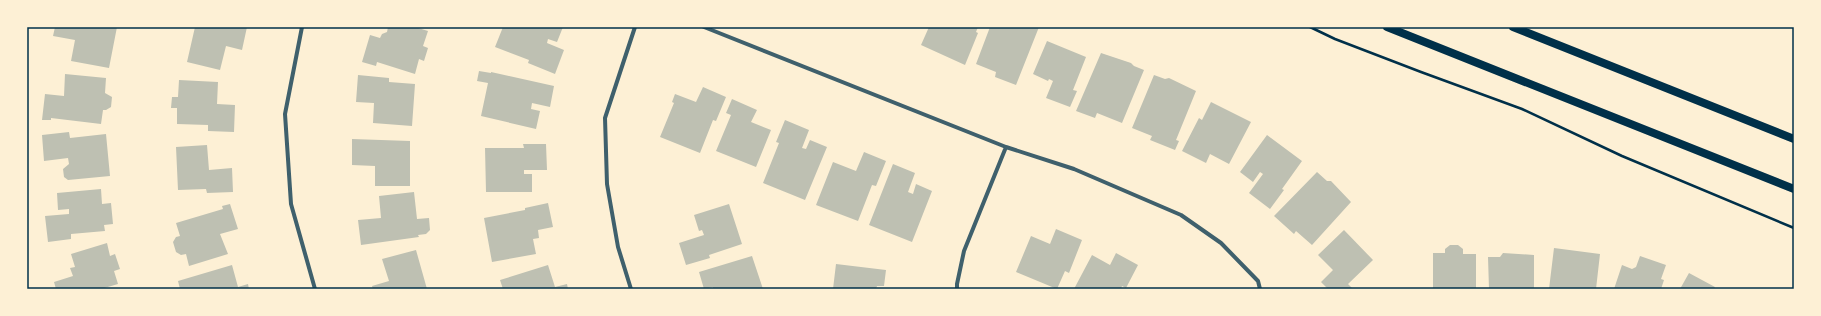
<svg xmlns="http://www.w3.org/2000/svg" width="1821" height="316" viewBox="0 0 1821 316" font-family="Montserrat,sans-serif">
	<rect width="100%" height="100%" fill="#fdf0d5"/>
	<!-- building -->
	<path fill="#bec0b2" d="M55,27H117L109,68L71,61L75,40L53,36Z
		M195,27H247L242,50L226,46L220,70L187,62Z
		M388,27H415L428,31L423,46L428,48L424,61L419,59L415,74L377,62L376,66L362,62L370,35L380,38L382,34L387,32Z
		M503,27H563L557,42L548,39L547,43L564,50L555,74L528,63L529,60L495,47Z
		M929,27H978L976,32L978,33L965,65L921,45Z
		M990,27H1039L1016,85L995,77L996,72L976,64Z
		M1047,41L1086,57L1073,90L1077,91L1070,107L1046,98L1053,81L1049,79L1048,81L1033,74Z
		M1101,53L1131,63L1134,66L1144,70L1122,123L1097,113L1095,118L1076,111Z
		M479,71L491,73V72L554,86L550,107L532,103L531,109L540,111L536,129L481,116L488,83L477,81Z
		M65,74L106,78L105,93L112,97L111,107L106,110H103L101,124L51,118V120H42L45,94L64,96Z
		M358,75L389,78V82L415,84L412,126L373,123L374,103L356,102Z
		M1154,75L1165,79L1169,78L1196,91L1176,140L1179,141L1175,150L1150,140L1152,136L1132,128Z
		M179,80L218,82L217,104L235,105L234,132L208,131V125L177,124V108H171L172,97H178Z
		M703,87L726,97L716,121L713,120L700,153L660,137L674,103L672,102L675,94L696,102Z
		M732,99L757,110L751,122L771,130L756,167L716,151L731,115L726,113Z
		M1211,102L1251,122L1229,164L1210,154L1206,163L1182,151L1199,118L1202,120Z
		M785,120L809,130L802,148L806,149L810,140L827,147L805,200L763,183L779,143L776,142Z
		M69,132L70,138L106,134L110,176L68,180L64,177L63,169L69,164L68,158L44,161L42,135Z
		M1267,135L1302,161L1282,189L1284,190L1270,209L1249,193L1263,174L1260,172L1253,182L1240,172Z
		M352,139L410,141V186H375V166L352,165Z
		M523,144H546L547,170H524V174H532V192H486L485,148H524Z
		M207,145L209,170L232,168L233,192L207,193L206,189L178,190L176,147Z
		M864,152L886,161L876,186L872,185L858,221L816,205L833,162L856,171Z
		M893,164L915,173L908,192L913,194L916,184L932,191L912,242L869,225Z
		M1317,172L1327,181H1331L1351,202L1312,245L1296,231L1294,234L1274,216Z
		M101,189L102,204L111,203L113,224L104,225L105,231L71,234V239L48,242L45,216L69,214V209L58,210L57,193Z
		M414,192L417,219L429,218L430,230L426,234L418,235L419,237L361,245L358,220L381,218L379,196Z
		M548,203L553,227L538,230L539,238L533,239L536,254L492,262L484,218L525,210V208Z
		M230,204L238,229L220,234L228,254L189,266L186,254L181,255L176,252L173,242L176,237L180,236L176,223L223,209L222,206Z
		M729,204L742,244L709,255L710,258L686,265L679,243L704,235L702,230L699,231L694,215Z
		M1056,229L1082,240L1069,273L1065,271L1057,289L1016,272L1031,236L1050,244Z
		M1344,230L1373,260L1348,284L1352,288L1351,289H1328L1321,282L1333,270L1318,255Z
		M107,243L110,256L115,254L120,269L114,271L118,284L101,289H56L54,282L73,276L70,268L75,267L71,254Z
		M1450,245H1458L1463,249V254H1476V289H1433V253H1445V249Z
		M1554,248L1600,254L1596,289H1549Z
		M416,250L427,289H373L372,286L389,281L382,259Z
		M1116,253L1138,265L1126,288L1122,286L1121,289H1074L1092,255L1110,265Z
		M1503,253L1534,255V289H1489L1488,257H1500Z
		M752,256L763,289H713V287L704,289L699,272Z
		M1640,256L1666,265L1661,279L1664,280L1661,289H1614L1622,265L1632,269L1636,267Z
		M836,264L886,270L884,286H877L876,289H833Z
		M232,265L238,287L248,284L249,289H180L178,281Z
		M548,265L555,287L567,284L568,289H503L500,280Z
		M1689,273L1715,287L1714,289H1680Z"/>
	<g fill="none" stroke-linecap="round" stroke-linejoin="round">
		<!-- path -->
		<path stroke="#003049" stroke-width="2.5" d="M1310,27L1335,39L1421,72L1522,109L1622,156L1794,228"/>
		<!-- minor -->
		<path stroke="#3f606c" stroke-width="4" d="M302,27L285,114L291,204L315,289
			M704,27L1006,147L1074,169L1181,215L1221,243L1258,281L1260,289
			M631,289L618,247L607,184L605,118L635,27
			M957,289V284L964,251L1006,147"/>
		<!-- secondary -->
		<path stroke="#003049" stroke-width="8" d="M1387,27L1794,189
			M1513,27L1794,139"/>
	</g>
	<!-- border -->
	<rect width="1821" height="316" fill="none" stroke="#fdf0d5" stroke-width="56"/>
	<rect x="28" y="28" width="1765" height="260" fill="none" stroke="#003049" stroke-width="1.5"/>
</svg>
